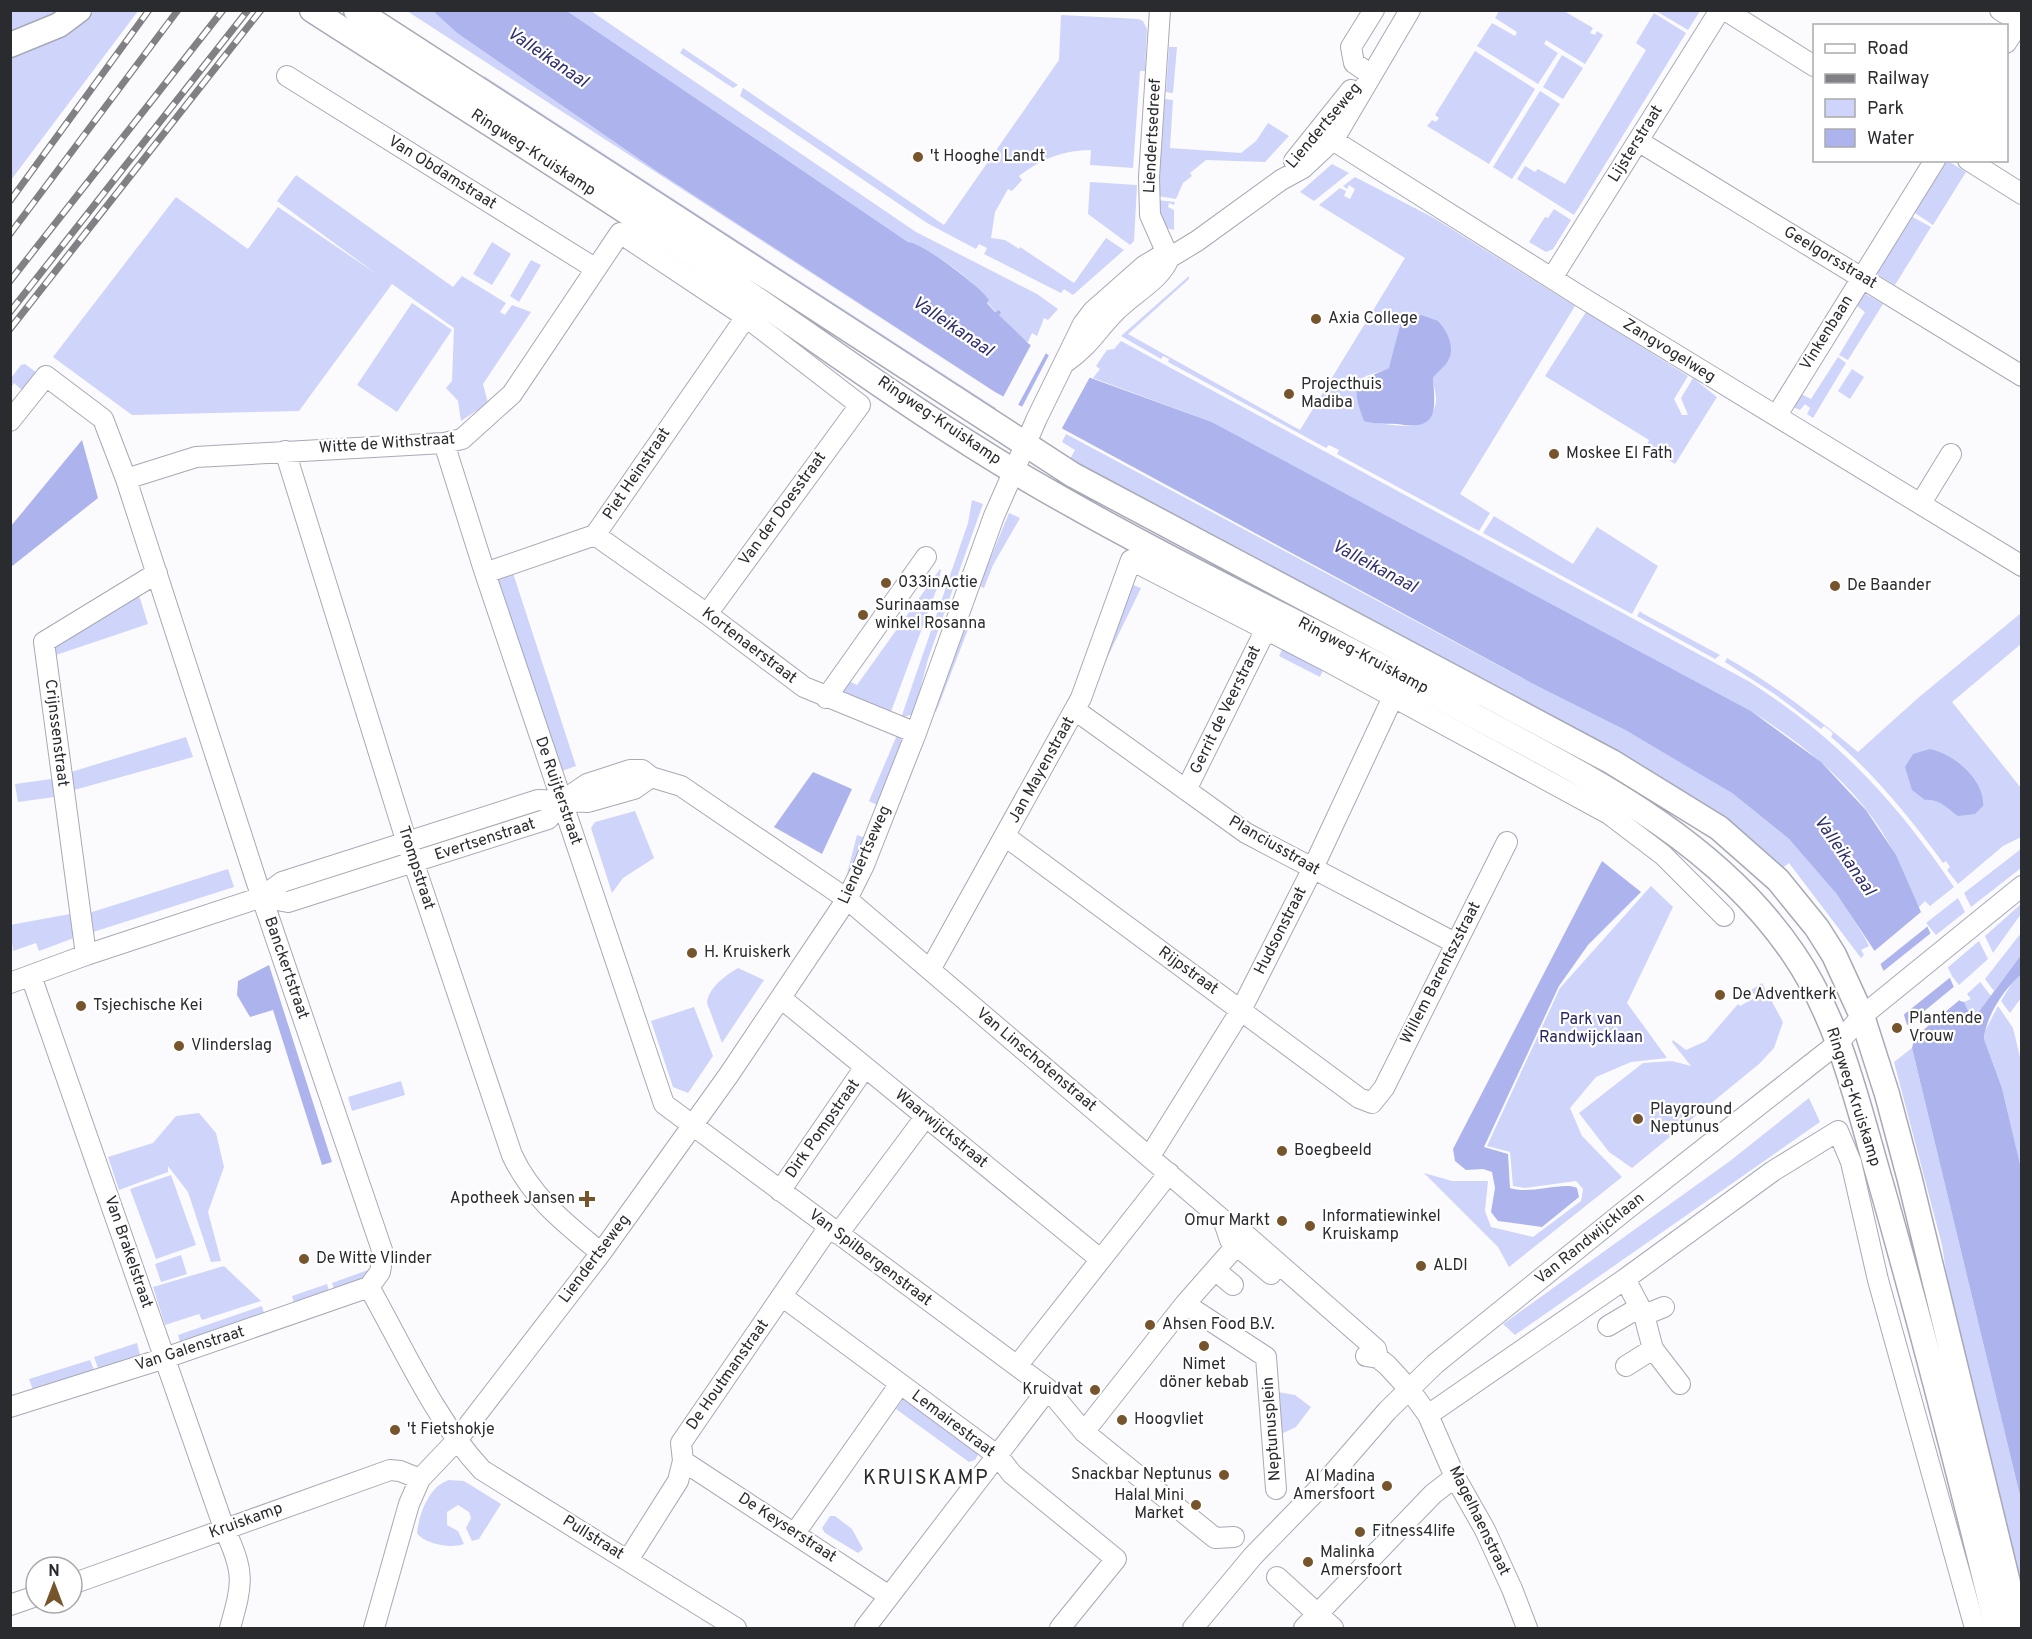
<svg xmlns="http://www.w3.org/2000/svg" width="2032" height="1639" viewBox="0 0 2032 1639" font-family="Overpass,sans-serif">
	<rect width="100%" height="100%" fill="#fbfbfe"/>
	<!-- green -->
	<path fill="#cfd4fb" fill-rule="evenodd" d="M10,11H59L34,24L11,33Z
		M94,11H138L11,180V55C40,48 73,34 94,11Z
		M407,11H433L457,33L655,170L995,392Z
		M567,11H591L916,232L1037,294L1058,309L1048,320L1044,318L1037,336L1032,333L1028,342L1025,341L999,315L998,310L996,312C988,304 982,295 975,286C962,271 927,249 908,242Z
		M1499,11H1564L1593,28L1590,33L1595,35L1597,31L1603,35L1585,64L1546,40L1544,44L1558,53L1538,84L1477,46L1492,23L1515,36L1517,32L1495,18Z
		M1656,11H1700L1688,30Z
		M1654,13L1686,33L1574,215L1517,179L1525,166L1535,172L1538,169L1565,184L1646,50L1636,43Z
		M1061,15L1138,19L1143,21L1147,29L1145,71H1140L1133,168L1090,165L1091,150C1063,150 1041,159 1019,176L1022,180L1012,191L1008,189L995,212L991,238L1005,240L1019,249L1020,247L1074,283L1106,238L1124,250L1073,295L1064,289L1061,293L984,254L987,248L979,244L976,249L927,223L740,96L743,88L944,225L1059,60Z
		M1169,47H1177L1173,93L1166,92Z
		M683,48L738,85L733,88L680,53Z
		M1475,51L1535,89L1489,164L1427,126L1432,120L1436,122L1439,118L1435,115Z
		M1562,55L1583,68L1563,99L1543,87Z
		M484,76L996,408L993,412L481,80Z
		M1540,91L1560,104L1512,179L1493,167Z
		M1165,99L1173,100L1170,148L1241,153L1256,141L1268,123L1289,136L1265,162L1206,160L1190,173L1192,176L1183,183L1176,199L1158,196Z
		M1948,161L1966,172L1933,225L1912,211L1942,164Z
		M1332,164L1349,173L1314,201L1300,192Z
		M296,175L453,287L462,276L506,303L500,312L505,315L512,305L531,312L483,384L488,403L461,421L458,401L446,388L452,381L454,328L392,284L299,411L132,415L53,357L176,197L248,249L278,207L378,275L277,201Z
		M1355,177L1434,218L1575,306L1460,494L1490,513L1479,531L1337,454L1339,450L1329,445L1326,448L1168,362L1169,359L1163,356L1161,359L1121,336L1189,276V279L1128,334L1300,430L1405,258L1319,205L1340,188L1346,191L1344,196L1350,199L1355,189L1349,185L1347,189L1343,186ZM1408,320L1448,337C1454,355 1442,364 1433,378C1433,386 1437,395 1436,402C1430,437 1394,423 1370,423L1360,409L1359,382L1366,376L1390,368L1400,325Z
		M1090,182L1137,185L1134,241L1130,245L1088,214Z
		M1157,200L1175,202L1174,205L1169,203L1168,207L1174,210V230L1162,227Z
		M1554,209L1571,220L1553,249L1546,252L1529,242L1545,217L1548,218Z
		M1909,215L1931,227L1895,285L1877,274V269Z
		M492,242L511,254L492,285L473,274Z
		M531,260L541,265L519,302L510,296Z
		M1862,292L1883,304L1848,360L1839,355L1865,312L1856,305Z
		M412,303L452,330L397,412L357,385Z
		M1586,312L1688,376L1674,399L1682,415H1688L1681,398L1693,378L1717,397L1675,464L1646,446L1649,440L1545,376Z
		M1121,341L1750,682C1838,739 1895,800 1954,887L1930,906L1925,901L1918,908C1911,891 1904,873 1896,857C1866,794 1809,748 1751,711L1212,422L1093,378L1100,369L1096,366L1107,350L1114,349Z
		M1838,357L1846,363L1813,418L1807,414L1810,408L1805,404L1800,410L1793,407L1801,394L1811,399Z
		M25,364L37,373L23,391L14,383L11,388V378L21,365Z
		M1852,369L1864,377L1850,399L1838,391Z
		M1066,434L1535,685L1627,731L1703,775L1732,793L1789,839L1837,893L1865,938L1869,946L1861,950L1864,955L1861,958L1789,863L1780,870L1111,483L1070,459L1075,450L1062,442Z
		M972,500L983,504L928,659L914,714L901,718L968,523Z
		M1009,513L1020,518L993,565L984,588L979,586Z
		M1494,516L1573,564L1597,527L1658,566L1632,614L1483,533Z
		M940,569L941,570L937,588L889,717L834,697L847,680L857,685Z
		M512,570L576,766L559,772L497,581L498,577Z
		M1128,583L1141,588L1094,685Z
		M138,592L148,624L53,656L55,647Z
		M1640,611L1642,613L1720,655L1715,659L1637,616Z
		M2021,613V644L1952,702L2021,788V837L2003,846L1958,884L1947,870L1950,867L1946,861L1943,863C1909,816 1874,774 1831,737L1833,733L1824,726L1821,729L1776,695L1725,662L1727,658C1775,685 1816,717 1858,752L1918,698Z
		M966,620L971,622L936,712L931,710Z
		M1283,648L1323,670L1320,677L1279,656Z
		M897,735H901L902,741L879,806L869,801Z
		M186,737L193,757L74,790L71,772Z
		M52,779L54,797L18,802L15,784Z
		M635,811L654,858L623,878L612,893L591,828L595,822Z
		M857,835L866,838L849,874H847Z
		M2021,849V868L1971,907L1964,893Z
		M228,869L234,887L90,933L86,914Z
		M1651,886L1673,907L1627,1003L1667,1058L1631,1062L1596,1077L1570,1108L1582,1136L1622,1177L1509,1267L1498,1247L1424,1173L1452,1181H1488L1485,1211L1491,1227L1533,1237L1581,1201L1583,1189L1576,1181L1525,1188L1513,1186L1510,1152L1487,1146L1560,988Z
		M1958,898L1965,912L1936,935L1926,923Z
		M2021,904V914L1993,953L1985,936Z
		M70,914L74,938L39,951L36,943L13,951L10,925Z
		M2021,933V955L1994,991L1985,979Z
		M1979,941L1988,959L1959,985L1946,969Z
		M738,968L764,980L722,1043L707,1003C708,988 726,975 738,968Z
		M2021,975V998L2010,1013L2001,1001L2012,983Z
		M1980,982L1991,996L1975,1017H1971L1964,1002L1971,999L1967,994Z
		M1762,983L1783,1022L1774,1048L1759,1064L1632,1168L1609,1152L1579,1113L1643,1063L1672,1061L1691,1066L1672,1042L1673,1040L1686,1050L1706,1041L1738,1004L1740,1006L1756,997L1751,990Z
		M1998,1006L2013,1028L2021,1061V1168L2002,1088L1984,1039L1985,1031Z
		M694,1007L713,1056L688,1093L673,1087L651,1021Z
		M1912,1048L2021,1500V1602L1955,1330L1942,1245L1894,1062Z
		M401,1081L405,1095L352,1111L348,1097Z
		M1809,1098L1820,1122L1515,1335L1503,1324L1730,1161Z
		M199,1113L216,1133L224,1167L208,1212L221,1261L211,1262L188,1192L168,1166V1172L119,1190L108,1157L153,1143L176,1116Z
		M171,1175L196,1245L156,1259L130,1189Z
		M181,1255L187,1274L161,1282L155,1264Z
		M224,1266L261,1301L202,1320L199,1314L165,1325L153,1287Z
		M368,1270L370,1276L334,1289L332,1283Z
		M327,1284L329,1291L294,1303L292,1296Z
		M262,1306L264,1313L180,1342L178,1335Z
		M137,1343L140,1355L98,1368L94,1357Z
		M90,1360L94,1370L33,1390L29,1379Z
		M1278,1392L1295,1395L1311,1407L1296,1427L1277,1436Z
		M907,1398L979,1453L975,1460L969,1462L896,1409L903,1399Z
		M449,1480L464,1481L501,1504L479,1539L472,1541L466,1528L471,1518L469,1512L458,1505L447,1512V1525L458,1531L464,1544C452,1549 424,1544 417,1533C419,1514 429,1486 449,1480Z
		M830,1516H835L852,1529L863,1549L858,1553L825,1533L822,1528Z"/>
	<!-- water -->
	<path fill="#adb4ed" d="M433,11H567L908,242C923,243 981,287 989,300L987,303L995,312L999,310L1001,313L999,315L1029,344L1088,377L1212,422L1751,711L1821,762L1866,810L1896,855L1960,1001L1964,1002L1971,1017H1975L2021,955V975C2005,987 1985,1018 1984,1039L2002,1088L2021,1168V1500L1912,1048L1913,1044L1904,1015L1874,950L1836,893L1789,839L1732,793L1627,731L1535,685L995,392L655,170L457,33Z
		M1421,315L1438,321C1448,332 1457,350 1446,364C1442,369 1436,373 1433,378C1435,409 1440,431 1397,424C1386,423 1375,425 1364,421C1349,382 1357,382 1389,368L1400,325Z
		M82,440L98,498L11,567V526Z
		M1930,749C1954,754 1985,780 1983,806L1975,814L1958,816C1948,809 1939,798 1925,800L1912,790L1905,767L1913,754Z
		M813,772L852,789L822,854L774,827Z
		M1602,861L1641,892L1588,945L1559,986L1484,1147L1508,1154L1510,1188C1531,1195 1563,1181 1577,1188L1579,1197L1542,1227L1498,1221L1491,1212L1495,1188L1492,1172L1483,1169L1466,1170L1455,1161L1453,1149Z
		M269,965L332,1162L322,1165L273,1010L250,1017L237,995L238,981Z"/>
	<!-- pier -->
	<path fill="#fbfbfe" d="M1032,343L1047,351L1017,407L1002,399Z
		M1050,353L1091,375L1061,430L1021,409Z
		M1921,912L1928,926L1878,966L1872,953Z
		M1931,933L1952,976L1902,1016L1901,1009L1881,973Z
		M1956,985L1962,998L1910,1041L1905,1027Z"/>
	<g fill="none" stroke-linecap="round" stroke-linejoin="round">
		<!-- minor casing -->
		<g stroke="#a7a9b5" stroke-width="22">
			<path id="minor" d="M1160,10L1149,177L1150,215L1169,258
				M1725,10L1814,66
				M2000,10L2019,22
				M2006,43L2022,19
				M1370,74L1354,63L1351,47L1374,10
				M287,76L596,269
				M1322,129L1339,144L1583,298L2022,566
				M1638,141L2022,376
				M1968,160L2022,194
				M1294,161L1351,90
				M1552,278L1720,10
				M1066,362C1091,344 1096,331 1116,311C1132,294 1161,280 1169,258
				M1777,415L1935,160
				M10,421L46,376L103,419L126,479L256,880L383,1253L380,1272L369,1287
				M444,443L485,573L664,1104L1048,1389L1084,1432L1215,1538L1234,1537
				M285,451L407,843L512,1155C532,1198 565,1223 601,1253
				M126,479L196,457L444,443L462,439L512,394L620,233L746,317L860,405L707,614
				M1921,503L1951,454
				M595,535L707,614L804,687L916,733
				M485,573L595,535L746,317
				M826,698L926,557
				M1075,710L1246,833L1455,943
				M1186,790L1266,629
				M1005,836L1359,1098L1372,1103L1384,1088L1507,842
				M262,897L288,902L548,819L562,801L587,784L630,770H642L651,777L681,786L847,899L1223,1220L1246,1235L1376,1349L1378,1358
				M86,955L44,642L157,573
				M930,970L1081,698L1131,560L1329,662L1609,814L1663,855L1724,916
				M31,976L224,1528C245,1573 243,1582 230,1628
				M10,983L86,955L262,897L282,882L538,800L588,802L634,789L651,777
				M782,999L1100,1259
				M1150,1156L1241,1010L1313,868L1393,697
				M780,1191L865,1067
				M1224,1222L1230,1240L1271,1274
				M838,1234L926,1116
				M1215,1270L1233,1285
				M1625,1279L1644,1315L1653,1349L1680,1384
				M369,1287C403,1347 435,1420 482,1470L736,1628
				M783,1297L998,1456L1012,1474L1116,1559L1060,1628
				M1185,1304L1266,1357L1276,1489
				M1644,1315L1664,1307
				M1608,1326L1640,1307
				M1366,1356L1378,1358L1387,1365L1409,1389L1428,1415L1455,1477L1485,1530L1512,1589L1527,1628
				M1017,1366L1169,1173
				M1626,1366L1653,1349
				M10,1407L165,1358L369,1287
				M1428,1415L1625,1279L1773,1171L1838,1131L1851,1162L1878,1280L1975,1628
				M1084,1432L1185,1304L1244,1237
				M683,1461L889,1596
				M795,1533L900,1384
				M628,1560L678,1481L683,1461L681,1443L829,1227
				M1277,1577L1333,1628
				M72,1584L390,1470L400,1471L420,1479
				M10,1605L36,1596
				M374,1628L409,1504L420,1479L457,1440L601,1253L728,1076L847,899L864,865L916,733L994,516L1037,418L1083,324L1093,311L1144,266L1159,257L1169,258L1197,241L1281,180L1303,168L1334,139L1410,10
				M865,1628L1048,1389
				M1193,1628L1253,1556L1329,1478L1387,1411L1435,1364L1627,1209L1810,1065L1838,1043L1862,1016L2022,886
				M1304,1628L1433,1494L1455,1477"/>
		</g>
		<!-- major casing -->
		<g stroke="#a7a9b5" stroke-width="27">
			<path id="major" d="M312,10C441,93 571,174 698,259C811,335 921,418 1039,486C1182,569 1333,638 1478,718C1594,780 1717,841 1793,953C1840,1021 1858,1106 1881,1184C1923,1331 1961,1480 1997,1628
				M356,10L1073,475L1612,762L1719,828L1778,880L1817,928L1834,955L1862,1016L1887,1094L1910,1180L2019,1628
				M10,45L59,25L79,10"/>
		</g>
		<!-- minor -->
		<use href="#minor" stroke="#fff" stroke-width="20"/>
		<!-- major -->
		<use href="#major" stroke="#fff" stroke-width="24"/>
		<!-- rail casing -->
		<g stroke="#818185" stroke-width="7">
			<path id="rail" d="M10,201L149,10
				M10,234L178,10
				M10,281L223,10
				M10,312L248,10
				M10,329L261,10"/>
		</g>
		<!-- rail -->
		<use href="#rail" stroke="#fff" stroke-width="4.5" stroke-dasharray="14" stroke-linecap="butt"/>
	</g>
	<!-- markers -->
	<g fill="#76542c" stroke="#fff" stroke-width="2">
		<circle cx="918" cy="157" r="6"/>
		<circle cx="1316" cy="319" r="6"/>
		<circle cx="1289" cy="394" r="6"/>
		<circle cx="1554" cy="454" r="6"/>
		<circle cx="886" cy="583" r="6"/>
		<circle cx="1835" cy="586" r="6"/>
		<circle cx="863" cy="615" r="6"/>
		<circle cx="692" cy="953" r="6"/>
		<circle cx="1720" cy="995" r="6"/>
		<circle cx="81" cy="1006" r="6"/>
		<circle cx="1897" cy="1028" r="6"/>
		<circle cx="179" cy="1046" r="6"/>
		<circle cx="1638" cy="1119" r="6"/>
		<circle cx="1282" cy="1151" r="6"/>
		<path d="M584 1190h6v6h6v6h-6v6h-6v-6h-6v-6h6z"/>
		<circle cx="1282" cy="1221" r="6"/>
		<circle cx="1310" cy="1226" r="6"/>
		<circle cx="304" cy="1259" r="6"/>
		<circle cx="1421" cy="1266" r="6"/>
		<circle cx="1150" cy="1325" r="6"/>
		<circle cx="1204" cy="1346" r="6"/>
		<circle cx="1095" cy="1390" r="6"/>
		<circle cx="1122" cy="1420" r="6"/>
		<circle cx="395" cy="1430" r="6"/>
		<circle cx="1224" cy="1475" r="6"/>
		<circle cx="1387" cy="1486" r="6"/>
		<circle cx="1196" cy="1505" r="6"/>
		<circle cx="1360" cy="1532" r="6"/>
		<circle cx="1308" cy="1562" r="6"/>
	</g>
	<g text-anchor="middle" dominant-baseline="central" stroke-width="4.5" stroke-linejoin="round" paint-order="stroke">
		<!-- street labels -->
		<g font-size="16" fill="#2a2b2f" stroke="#fff">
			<text transform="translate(1324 126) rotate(-50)">Liendertseweg</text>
			<text transform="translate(1153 136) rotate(-87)">Liendertsedreef</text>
			<text transform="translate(1636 144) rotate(-58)">Lijsterstraat</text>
			<text transform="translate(533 153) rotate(33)">Ringweg-Kruiskamp</text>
			<text transform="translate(442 173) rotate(32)">Van Obdamstraat</text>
			<text transform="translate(1830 258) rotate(31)">Geelgorsstraat</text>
			<text transform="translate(1827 333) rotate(-58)">Vinkenbaan</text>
			<text transform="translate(1669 351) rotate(32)">Zangvogelweg</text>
			<text transform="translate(939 421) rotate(34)">Ringweg-Kruiskamp</text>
			<text transform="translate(387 444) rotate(-4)">Witte de Withstraat</text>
			<text transform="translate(637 474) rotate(-56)">Piet Heinstraat</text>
			<text transform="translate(783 509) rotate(-54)">Van der Doesstraat</text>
			<text transform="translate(749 646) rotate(37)">Kortenaerstraat</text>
			<text transform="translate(1363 656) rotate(28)">Ringweg-Kruiskamp</text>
			<text transform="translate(1226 710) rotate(-64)">Gerrit de Veerstraat</text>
			<text transform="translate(56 733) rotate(83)">Crijnssenstraat</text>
			<text transform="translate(1042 770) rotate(-61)">Jan Mayenstraat</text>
			<text transform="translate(558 791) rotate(71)">De Ruijterstraat</text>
			<text transform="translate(485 840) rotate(-18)">Evertsenstraat</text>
			<text transform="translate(1274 846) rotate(30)">Planciusstraat</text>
			<text transform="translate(865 855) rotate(-66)">Liendertseweg</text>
			<text transform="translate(416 868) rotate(72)">Trompstraat</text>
			<text transform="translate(1281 931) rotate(-63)">Hudsonstraat</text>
			<text transform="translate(286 968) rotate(71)">Banckertstraat</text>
			<text transform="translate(1188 971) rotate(36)">Rijpstraat</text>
			<text transform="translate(1441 973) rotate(-63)">Willem Barentszstraat</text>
			<text transform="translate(1036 1060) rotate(40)">Van Linschotenstraat</text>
			<text transform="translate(1853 1097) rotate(72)">Ringweg-Kruiskamp</text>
			<text transform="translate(823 1129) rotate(-55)">Dirk Pompstraat</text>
			<text transform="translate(941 1129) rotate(39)">Waarwijckstraat</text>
			<text transform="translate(1590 1239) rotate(-39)">Van Randwijcklaan</text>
			<text transform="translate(128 1252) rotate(71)">Van Brakelstraat</text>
			<text transform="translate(870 1258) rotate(37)">Van Spilbergenstraat</text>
			<text transform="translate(595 1259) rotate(-53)">Liendertseweg</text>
			<text transform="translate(190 1349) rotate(-18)">Van Galenstraat</text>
			<text transform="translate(728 1375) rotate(-55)">De Houtmanstraat</text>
			<text transform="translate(953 1424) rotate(37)">Lemairestraat</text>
			<text transform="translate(1272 1429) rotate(-94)">Neptunusplein</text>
			<text transform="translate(246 1521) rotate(-20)">Kruiskamp</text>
			<text transform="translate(1479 1521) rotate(64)">Magelhaenstraat</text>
			<text transform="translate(787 1528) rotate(33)">De Keyserstraat</text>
			<text transform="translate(593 1538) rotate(32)">Pullstraat</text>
		</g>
		<!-- poi labels -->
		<g font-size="16" fill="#2a2b2f" stroke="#fff" text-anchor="start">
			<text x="930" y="157">'t Hooghe Landt</text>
			<text x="1328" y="319">Axia College</text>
			<text x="1301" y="385">Projecthuis<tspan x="1301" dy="18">Madiba</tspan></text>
			<text x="1566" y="454">Moskee El Fath</text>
			<text x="898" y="583">033inActie</text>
			<text x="1847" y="586">De Baander</text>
			<text x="875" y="606">Surinaamse<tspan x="875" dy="18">winkel Rosanna</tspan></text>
			<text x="704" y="953">H. Kruiskerk</text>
			<text x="1732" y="995">De Adventkerk</text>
			<text x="93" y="1006">Tsjechische Kei</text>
			<text x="1909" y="1019">Plantende<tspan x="1909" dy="18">Vrouw</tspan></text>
			<text x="191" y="1046">Vlinderslag</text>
			<text x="1650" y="1110">Playground<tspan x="1650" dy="18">Neptunus</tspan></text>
			<text x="1294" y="1151">Boegbeeld</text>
			<text x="575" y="1199" text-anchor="end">Apotheek Jansen</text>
			<text x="1322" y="1217">Informatiewinkel<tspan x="1322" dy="18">Kruiskamp</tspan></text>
			<text x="1270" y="1221" text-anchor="end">Omur Markt</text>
			<text x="316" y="1259">De Witte Vlinder</text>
			<text x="1433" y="1266">ALDI</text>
			<text x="1162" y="1325">Ahsen Food B.V.</text>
			<text x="1204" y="1365" text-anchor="middle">Nimet<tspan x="1204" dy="18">döner kebab</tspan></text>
			<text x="1083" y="1390" text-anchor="end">Kruidvat</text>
			<text x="1134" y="1420">Hoogvliet</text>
			<text x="407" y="1430">'t Fietshokje</text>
			<text x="1212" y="1475" text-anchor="end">Snackbar Neptunus</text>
			<text x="1375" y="1477" text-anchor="end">Al Madina<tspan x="1375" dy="18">Amersfoort</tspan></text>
			<text x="1184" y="1496" text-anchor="end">Halal Mini<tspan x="1184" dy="18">Market</tspan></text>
			<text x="1372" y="1532">Fitness4life</text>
			<text x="1320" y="1553">Malinka<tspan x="1320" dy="18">Amersfoort</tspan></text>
		</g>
		<!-- park labels -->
		<g font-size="16" fill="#242262" stroke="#fff">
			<text x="1591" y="1020">Park van<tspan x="1591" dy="18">Randwijcklaan</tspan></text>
		</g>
		<!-- water labels -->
		<g font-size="18" font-style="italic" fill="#2f2f71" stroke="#fff">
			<text transform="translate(547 58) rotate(34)">Valleikanaal</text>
			<text transform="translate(952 327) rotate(34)">Valleikanaal</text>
			<text transform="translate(1374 567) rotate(28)">Valleikanaal</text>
			<text transform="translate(1844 856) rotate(55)">Valleikanaal</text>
		</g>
		<!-- quarter labels -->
		<g font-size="20" letter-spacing="1.5" fill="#2a2b2f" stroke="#fff">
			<text x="926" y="1479">KRUISKAMP</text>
		</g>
	</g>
	<!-- border -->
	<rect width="2032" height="1639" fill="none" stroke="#2a2b2f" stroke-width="24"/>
	<!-- legend -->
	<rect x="1813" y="24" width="195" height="138" fill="#ffffff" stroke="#aaaaac" stroke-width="1.5"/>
	<rect x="1825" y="44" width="30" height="9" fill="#ffffff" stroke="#aaaaac" stroke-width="1.5"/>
	<text x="1867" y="54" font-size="18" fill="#2a2b2f">Road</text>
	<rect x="1825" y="74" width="30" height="9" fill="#818185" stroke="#aaaaac" stroke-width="1.5"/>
	<text x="1867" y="84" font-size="18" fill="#2a2b2f">Railway</text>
	<rect x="1825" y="99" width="30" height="18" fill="#cfd4fb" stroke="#aaaaac" stroke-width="1.5"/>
	<text x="1867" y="114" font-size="18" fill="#2a2b2f">Park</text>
	<rect x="1825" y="129" width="30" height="18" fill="#adb4ed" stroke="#aaaaac" stroke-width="1.5"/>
	<text x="1867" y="144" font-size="18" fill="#2a2b2f">Water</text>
	<!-- north arrow -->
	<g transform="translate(54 1585)"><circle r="28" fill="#ffffff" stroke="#aaaaac" stroke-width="1.5"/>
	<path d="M0-4.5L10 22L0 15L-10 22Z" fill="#76542c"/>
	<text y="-9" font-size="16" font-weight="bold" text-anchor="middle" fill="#2a2b2f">N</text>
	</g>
</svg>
